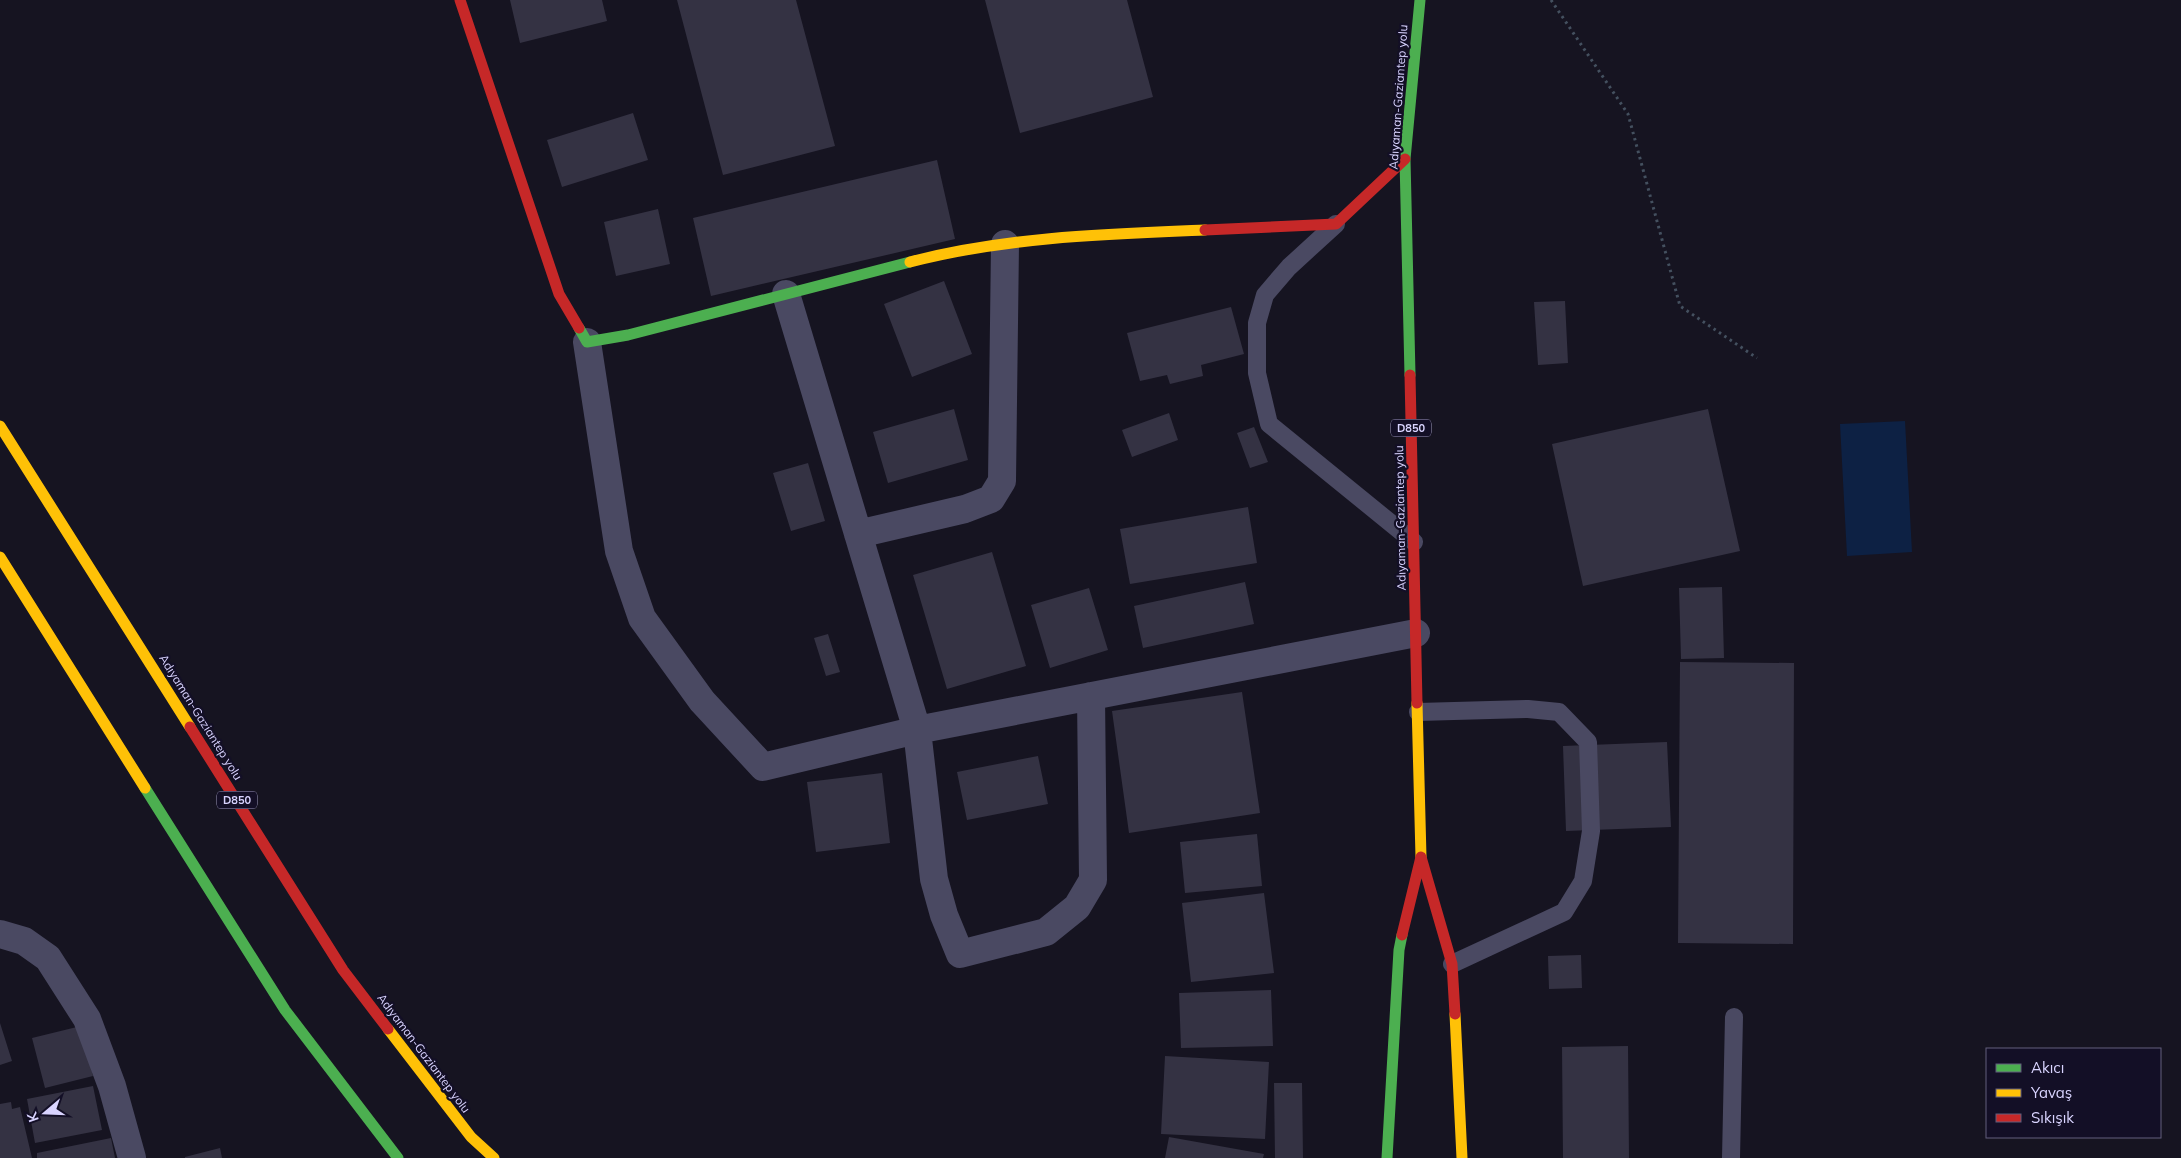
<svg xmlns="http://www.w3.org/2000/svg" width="2181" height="1158" viewBox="0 0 2181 1158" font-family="Mulish,sans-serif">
	<rect width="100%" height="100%" fill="#161421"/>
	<!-- water -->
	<path fill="#0d2144" d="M1905,421L1912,552L1847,556L1840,424Z"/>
	<!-- building -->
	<path fill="#343243" d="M510,0H602L607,21L520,43Z
		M677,0H796L835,146L723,175Z
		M985,0H1127L1153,97L1020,133Z
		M633,113L648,160L562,187L547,140Z
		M937,160L955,239L711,296L693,218Z
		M658,209L670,264L616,276L604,222Z
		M944,281L972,354L912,377L884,304Z
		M1565,301L1568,363L1538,365L1534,302Z
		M1231,307L1244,354L1201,365L1203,376L1170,384L1167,375L1140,381L1127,333Z
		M954,409L968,460L888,483L873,432Z
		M1708,409L1740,551L1583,586L1552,444Z
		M1169,413L1178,440L1132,457L1122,430Z
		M1254,427L1268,462L1250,468L1237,433Z
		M808,463L825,521L791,531L773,473Z
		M1248,507L1257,563L1130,584L1120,529Z
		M992,552L1026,666L947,689L913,575Z
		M1245,582L1254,624L1143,648L1134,606Z
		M1722,587L1724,658L1681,659L1679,588Z
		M1089,588L1108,650L1050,668L1031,605Z
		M828,634L840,672L826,676L814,638Z
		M1680,662L1794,663L1793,944L1678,943Z
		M1242,692L1260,813L1129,833L1112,711Z
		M1667,742L1671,827L1566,831L1563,746Z
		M1038,756L1048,804L967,820L957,772Z
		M882,773L890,843L816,852L807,782Z
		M1257,834L1262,886L1185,893L1180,842Z
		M1264,893L1274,973L1191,982L1182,903Z
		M1581,955L1582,988L1549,989L1548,956Z
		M1271,990L1273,1046L1181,1048L1179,993Z
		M0,1023L12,1061L0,1065Z
		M81,1026L93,1076L45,1088L32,1038Z
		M1628,1046L1629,1158H1563L1562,1047Z
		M1165,1056L1269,1062L1265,1139L1161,1134Z
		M1274,1083H1302L1303,1158H1275Z
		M93,1086L102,1130L35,1143L27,1099Z
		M11,1102L12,1109L20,1107L32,1158H0V1104Z
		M1169,1137L1264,1154L1263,1158H1165Z
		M111,1138L115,1158H37V1153Z
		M220,1148L222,1158H185V1157Z"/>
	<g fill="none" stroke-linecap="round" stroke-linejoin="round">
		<!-- path -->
		<path stroke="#44505f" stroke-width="3" stroke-dasharray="2.5 4" stroke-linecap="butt" d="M1551,0L1628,114L1680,306L1757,358"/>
		<!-- lane -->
		<path stroke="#4a4962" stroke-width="18" d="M1336,224L1289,267L1265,295L1257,323V373L1269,424L1414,542
			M1418,712L1528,709L1559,712L1588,742L1591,831L1583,881L1564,912L1452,964
			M1731,1158L1734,1017"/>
		<!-- street -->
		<path stroke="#4a4962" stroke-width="28" d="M786,294L917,730L934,879L944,915L960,954L1046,932L1077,907L1093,880L1091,696
			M587,342L619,551L642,618L702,701L763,767L917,730L1416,633
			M858,534L965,509L991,499L1002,481L1005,244
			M0,934L24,941L48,958L87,1019L112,1086L132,1158"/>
		<!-- fast -->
		<path stroke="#4caf50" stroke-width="11" d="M579,328L587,342L628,335L910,262
			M1410,375L1405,159L1420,0
			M145,788L285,1010L398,1158
			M1387,1158L1399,950L1402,935"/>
		<!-- slow -->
		<path stroke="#ffc107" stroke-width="11" d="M910,262C1006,237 1106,234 1205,230
			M0,426L190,727
			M0,557L145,788
			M1417,703L1421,857
			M1455,1014L1462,1158
			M388,1029L471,1137L494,1158"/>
		<!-- jam -->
		<path stroke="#c62828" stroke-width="11" d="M460,0L559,294L579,328
			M1205,230L1336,224L1405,159
			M1410,375L1417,703
			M190,727L343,970L388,1029
			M1402,935L1421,857L1452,964L1455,1014"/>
	</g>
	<g text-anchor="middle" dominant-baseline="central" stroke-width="4.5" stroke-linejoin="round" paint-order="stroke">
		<!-- shield labels -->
		<g fill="#130f26" stroke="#9e99be" stroke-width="1">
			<rect x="1391" y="419.5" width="40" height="17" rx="4"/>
			<rect x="217" y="791.5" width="40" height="17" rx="4"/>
		</g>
		<g font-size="11" font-weight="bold" fill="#d9d4ff">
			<text x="1411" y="428">D850</text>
			<text x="237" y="800">D850</text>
		</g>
		<!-- street labels -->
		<g font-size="12" fill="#d9d4ff" stroke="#130f26">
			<text transform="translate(1398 97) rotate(-86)">Adıyaman-Gaziantep yolu</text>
			<text transform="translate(1400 518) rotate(-91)">Adıyaman-Gaziantep yolu</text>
			<text transform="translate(201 717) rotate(58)">Adıyaman-Gaziantep yolu</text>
			<text transform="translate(424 1053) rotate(53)">Adıyaman-Gaziantep yolu</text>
		</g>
	</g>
	<!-- legend -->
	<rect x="1986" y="1048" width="175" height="90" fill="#130f26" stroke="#625e7d"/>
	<rect x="1996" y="1064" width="25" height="8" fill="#4caf50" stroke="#625e7d"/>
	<text x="2031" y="1073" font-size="15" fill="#d9d4ff">Akıcı</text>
	<rect x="1996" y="1089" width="25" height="8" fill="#ffc107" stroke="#625e7d"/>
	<text x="2031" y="1098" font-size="15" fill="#d9d4ff">Yavaş</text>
	<rect x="1996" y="1114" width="25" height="8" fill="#c62828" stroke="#625e7d"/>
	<text x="2031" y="1123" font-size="15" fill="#d9d4ff">Sıkışık</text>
	<!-- north arrow -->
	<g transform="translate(45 1113) rotate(251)" stroke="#130f26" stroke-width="4" paint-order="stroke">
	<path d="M0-4L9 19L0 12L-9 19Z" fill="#d9d4ff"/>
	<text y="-8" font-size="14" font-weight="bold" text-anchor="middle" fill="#d9d4ff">K</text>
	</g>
</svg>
